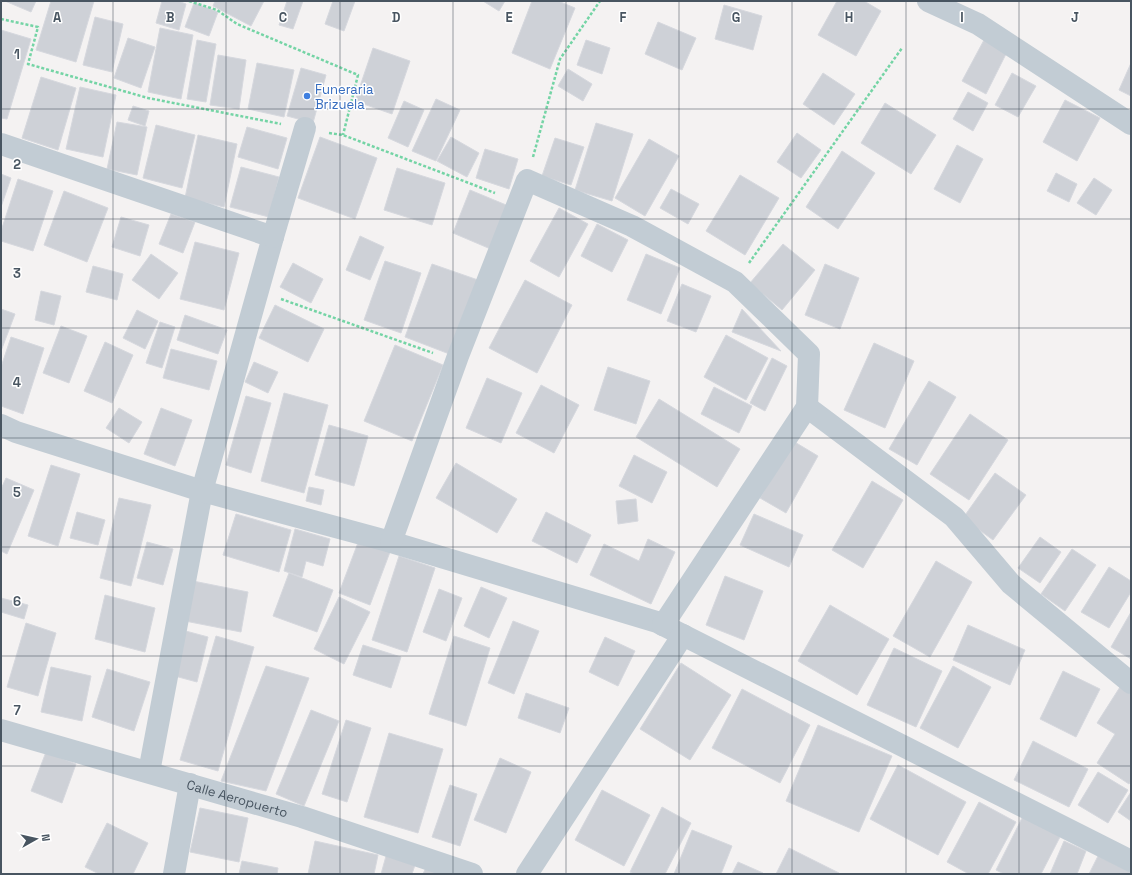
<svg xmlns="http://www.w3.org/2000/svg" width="1132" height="875" viewBox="0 0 1132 875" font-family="'Space Grotesk',sans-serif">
	<rect width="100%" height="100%" fill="#f4f2f2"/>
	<!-- building -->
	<path fill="#ced1d7" stroke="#d6d8de" d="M5,1H36L31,12Z
		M51,1H94L76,62L36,50Z
		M162,1H178L186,4L179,30L156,23Z
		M215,1H264L251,26L213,6Z
		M287,1H303L293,29L279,25Z
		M333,1H355L344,31L325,24Z
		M483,1H505L499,11Z
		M532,1H558L575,8L550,69L512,53Z
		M837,1H864L881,11L856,56L818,35Z
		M194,3L218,12L209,36L185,27Z
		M724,5L762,16L753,50L715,39Z
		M95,17L123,24L112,72L83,65Z
		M658,22L696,38L682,70L645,54Z
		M160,28L193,35L181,99L148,92Z
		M1,30L31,39L7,119L1,118Z
		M128,38L155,47L141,88L114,78Z
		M197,40L216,44L206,102L187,99Z
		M586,40L610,48L602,74L577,65Z
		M984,40L1007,52L986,94L962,81Z
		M373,48L410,61L392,114L355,101Z
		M218,55L246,60L239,109L210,105Z
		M257,63L294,70L284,117L248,109Z
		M1131,63V96L1119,90Z
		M301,68L326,75L313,123L287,116Z
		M568,69L592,84L583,101L558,86Z
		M823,73L855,94L834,125L803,104Z
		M1012,73L1036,86L1018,117L995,105Z
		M41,77L76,88L58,150L22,138Z
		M80,87L116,95L103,157L66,149Z
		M968,92L988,103L973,131L953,119Z
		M436,99L460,110L436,161L412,151Z
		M1065,100L1100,118L1077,161L1043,142Z
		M404,101L424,110L408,147L388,138Z
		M885,103L936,135L911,174L861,143Z
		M133,106L149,111L145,126L128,120Z
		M117,122L147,127L137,175L107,169Z
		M596,123L633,134L612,201L575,190Z
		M156,125L195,135L182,188L143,178Z
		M247,127L287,138L278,169L238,157Z
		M797,133L821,150L801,178L777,162Z
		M198,135L237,144L224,207L185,198Z
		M320,137L377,158L355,219L298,198Z
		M451,137L479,153L467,177L437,161Z
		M555,138L584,147L571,185L542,176Z
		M649,139L679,156L645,216L615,198Z
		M957,145L983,159L960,203L934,189Z
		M485,149L518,159L509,189L476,178Z
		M842,151L875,173L838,229L806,207Z
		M241,167L279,177L269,217L230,207Z
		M397,168L445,183L432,225L384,210Z
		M1056,173L1077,184L1069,202L1047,191Z
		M1,174L11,178L1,207Z
		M740,175L779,198L745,255L706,231Z
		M1094,178L1112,190L1096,215L1077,203Z
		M18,179L53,191L33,251L1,241V231Z
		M671,189L699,204L688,224L660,208Z
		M470,190L511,207L493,250L453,233Z
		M64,191L108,208L87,262L44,245Z
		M559,208L588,224L559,277L530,261Z
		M171,214L195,222L183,253L159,244Z
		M121,217L149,225L140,256L112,247Z
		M597,224L628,240L612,272L581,256Z
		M360,236L384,247L370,280L346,270Z
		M195,242L239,253L224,310L180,299Z
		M783,244L815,270L782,310L750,283Z
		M151,254L178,273L159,299L132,280Z
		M646,254L680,268L661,314L627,300Z
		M385,261L421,273L401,333L364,320Z
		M293,263L323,279L311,303L280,287Z
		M432,264L478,280L452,355L405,337Z
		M825,264L859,278L840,329L805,315Z
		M93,266L123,274L117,300L86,292Z
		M525,280L572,305L537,373L489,348Z
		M682,284L711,296L696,332L667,321Z
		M41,291L61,296L54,325L35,320Z
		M275,305L324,329L308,362L259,338Z
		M1,309L15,314L1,351Z
		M742,309L781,351L732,332Z
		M137,310L158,321L145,349L123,338Z
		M185,315L227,330L218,354L177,340Z
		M160,322L175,327L162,368L146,363Z
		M61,326L87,336L69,383L43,373Z
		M726,335L768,358L746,400L704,377Z
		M11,337L44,348L23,414L1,406V367Z
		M105,342L133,355L112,403L84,391Z
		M874,343L914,361L885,428L844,410Z
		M395,345L443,365L412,441L364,421Z
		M171,349L217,361L209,390L163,378Z
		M772,358L787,366L765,411L750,403Z
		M254,362L278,372L268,393L245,382Z
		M608,367L650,381L636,424L594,410Z
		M487,378L522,393L501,443L466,428Z
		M929,381L956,397L917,465L889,449Z
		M541,385L579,405L554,453L516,433Z
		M714,387L752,406L739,433L701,414Z
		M284,393L328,405L304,493L261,481Z
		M246,396L271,403L251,473L226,465Z
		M659,399L740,449L717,487L636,437Z
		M119,408L142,422L129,443L106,428Z
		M161,408L192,420L175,466L144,454Z
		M970,414L1008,440L969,500L930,474Z
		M329,425L368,436L354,486L315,475Z
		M793,441L818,456L786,513L760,498Z
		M634,455L667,472L652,503L619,486Z
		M456,463L517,499L497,533L436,498Z
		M51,465L80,474L58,546L28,536Z
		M995,473L1026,495L993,540L963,518Z
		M6,478L34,490L7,554L1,551V489Z
		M872,481L903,500L863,568L832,550Z
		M309,487L324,490L321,505L306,501Z
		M119,498L151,505L131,586L100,578Z
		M636,499L638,521L618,524L616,501Z
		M77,512L105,520L98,545L70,538Z
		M546,512L591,535L577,563L532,541Z
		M236,514L291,530L279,572L223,555Z
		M754,514L803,535L789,567L740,545Z
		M295,529L330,539L323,566L306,561L302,577L284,571Z
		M1040,537L1061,552L1040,583L1018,568Z
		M648,539L675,552L651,604L590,575L604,544L639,561Z
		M359,540L390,552L370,605L339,593Z
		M147,542L173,549L163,585L137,578Z
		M1072,549L1096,565L1065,611L1041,594Z
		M399,556L435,568L407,652L372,640Z
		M936,561L972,582L930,657L893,636Z
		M1109,567L1131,581V592L1109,628L1081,612Z
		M289,573L333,590L317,632L273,616Z
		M725,576L763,591L744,640L706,625Z
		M193,581L248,592L241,632L185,621Z
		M481,587L507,598L489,638L464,626Z
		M439,589L462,598L446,641L423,632Z
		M105,595L155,608L145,652L95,639Z
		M339,597L370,612L344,664L314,649Z
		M1,598L28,605L24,619L1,612Z
		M830,605L889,639L857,695L798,661Z
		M1131,612V659L1111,647Z
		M513,621L539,631L514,694L488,683Z
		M26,623L56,633L38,696L7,687Z
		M968,625L1025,650L1010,685L953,660Z
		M182,630L208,637L197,682L171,675Z
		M216,636L254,647L218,771L180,760Z
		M454,636L490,648L466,726L429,714Z
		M605,637L635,651L618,686L589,672Z
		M363,645L401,657L391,688L353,675Z
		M894,648L942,671L916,727L867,705Z
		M681,663L731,695L690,760L640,729Z
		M266,666L309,678L266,791L221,781Z
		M953,666L991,687L958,748L920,728Z
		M51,667L91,676L82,721L41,712Z
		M107,669L150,682L134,731L92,717Z
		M1063,671L1100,689L1076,737L1040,719Z
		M1120,687L1131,694V781L1129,784L1097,763L1115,734L1097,723Z
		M742,689L810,725L780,783L712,748Z
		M526,693L569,708L560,733L518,718Z
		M311,710L339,721L304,806L276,794Z
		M346,720L371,728L347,802L322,794Z
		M818,725L892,756L859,832L786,801Z
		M389,733L443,749L418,833L364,817Z
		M1033,741L1088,769L1069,807L1014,780Z
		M46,752L76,764L62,803L31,791Z
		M500,758L531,772L506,833L474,820Z
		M898,765L966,802L938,855L870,819Z
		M1098,772L1128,790L1108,823L1078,805Z
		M450,785L477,794L460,846L432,837Z
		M602,790L650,815L624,866L575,840Z
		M1131,792V821L1118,812Z
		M979,802L1016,822L988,874H969L947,862Z
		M662,807L691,823L665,874H634L630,872Z
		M200,808L248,818L239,862L190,852Z
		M1023,816L1061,835L1041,874H1004L996,870Z
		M107,823L148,843L133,874H99L85,867Z
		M692,830L732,846L721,874H674Z
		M315,841L378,855L374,874H308Z
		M1064,841L1086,851L1077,874H1050Z
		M789,848L839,873L838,874H776Z
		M386,856L415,865L412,874H381Z
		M1098,856L1131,872V874H1089Z
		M242,861L278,868L277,874H239Z
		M738,862L763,873V874H732Z
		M427,865L447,874H423Z"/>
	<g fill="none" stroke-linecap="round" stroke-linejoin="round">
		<!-- path -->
		<path stroke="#74d4a5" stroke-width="2.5" stroke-dasharray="3 2" stroke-linecap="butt" d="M189,1L217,10L237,24L358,75L343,135
			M1,19L38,27L28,64L148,98L281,124
			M329,133L343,135L495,193
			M533,157L560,59L600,1
			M749,263L902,48
			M281,299L433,353"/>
		<!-- minor -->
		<g stroke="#c2ccd4" stroke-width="22">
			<path d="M928,1L978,24L1131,124"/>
			<path d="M1,144L273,237L202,491L149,772"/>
			<path d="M273,237L305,128"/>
			<path d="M807,407L954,517L1011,584L1131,683"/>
			<path d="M1,425L16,432L202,491L391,542L657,622L1131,861"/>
			<path d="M391,542L458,356L527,180L632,226L735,282L809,354L807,407L663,625"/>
			<path id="s1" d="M1,730L302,817L472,874"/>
			<path d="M174,874L190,784"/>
			<path d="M527,874L683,635"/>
		</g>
	</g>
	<!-- grid -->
	<path fill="none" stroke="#485561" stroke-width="1" stroke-opacity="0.55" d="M113,1V874M226,1V874M340,1V874M453,1V874M566,1V874M679,1V874M792,1V874M906,1V874M1019,1V874M1,109H1131M1,219H1131M1,328H1131M1,438H1131M1,547H1131M1,656H1131M1,766H1131"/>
	<!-- markers -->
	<circle fill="#3f7fe0" stroke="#fff" stroke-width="1.5" cx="307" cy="96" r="4"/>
	<g text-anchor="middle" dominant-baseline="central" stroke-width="3" stroke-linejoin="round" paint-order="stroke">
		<!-- shop labels -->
		<g font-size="13" fill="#366cbe" stroke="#fff" text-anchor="start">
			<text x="315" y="89">Funeraria<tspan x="315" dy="15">Brizuela</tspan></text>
		</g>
		<!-- street labels -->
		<g font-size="13" fill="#485561" stroke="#fff">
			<text stroke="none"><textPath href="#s1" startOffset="246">Calle Aeropuerto</textPath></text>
		</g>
	</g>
	<g font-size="13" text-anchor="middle" font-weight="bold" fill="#485561" stroke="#fff" stroke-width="3" stroke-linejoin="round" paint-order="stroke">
		<text x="57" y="22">A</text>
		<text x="170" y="22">B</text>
		<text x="283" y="22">C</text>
		<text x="396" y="22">D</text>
		<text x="509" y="22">E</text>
		<text x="623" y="22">F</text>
		<text x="736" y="22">G</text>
		<text x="849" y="22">H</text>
		<text x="962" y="22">I</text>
		<text x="1075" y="22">J</text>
		<text x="17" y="59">1</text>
		<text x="17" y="169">2</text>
		<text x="17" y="278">3</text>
		<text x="17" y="387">4</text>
		<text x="17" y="497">5</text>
		<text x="17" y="606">6</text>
		<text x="17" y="715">7</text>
	</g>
	<!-- border -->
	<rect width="1132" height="875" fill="none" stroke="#485561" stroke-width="4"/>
	<!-- north arrow -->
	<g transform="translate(36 839) rotate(82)" stroke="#ffffff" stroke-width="3" paint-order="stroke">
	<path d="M0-3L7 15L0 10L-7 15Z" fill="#485561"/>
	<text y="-6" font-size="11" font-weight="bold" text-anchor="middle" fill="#485561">N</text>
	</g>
</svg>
